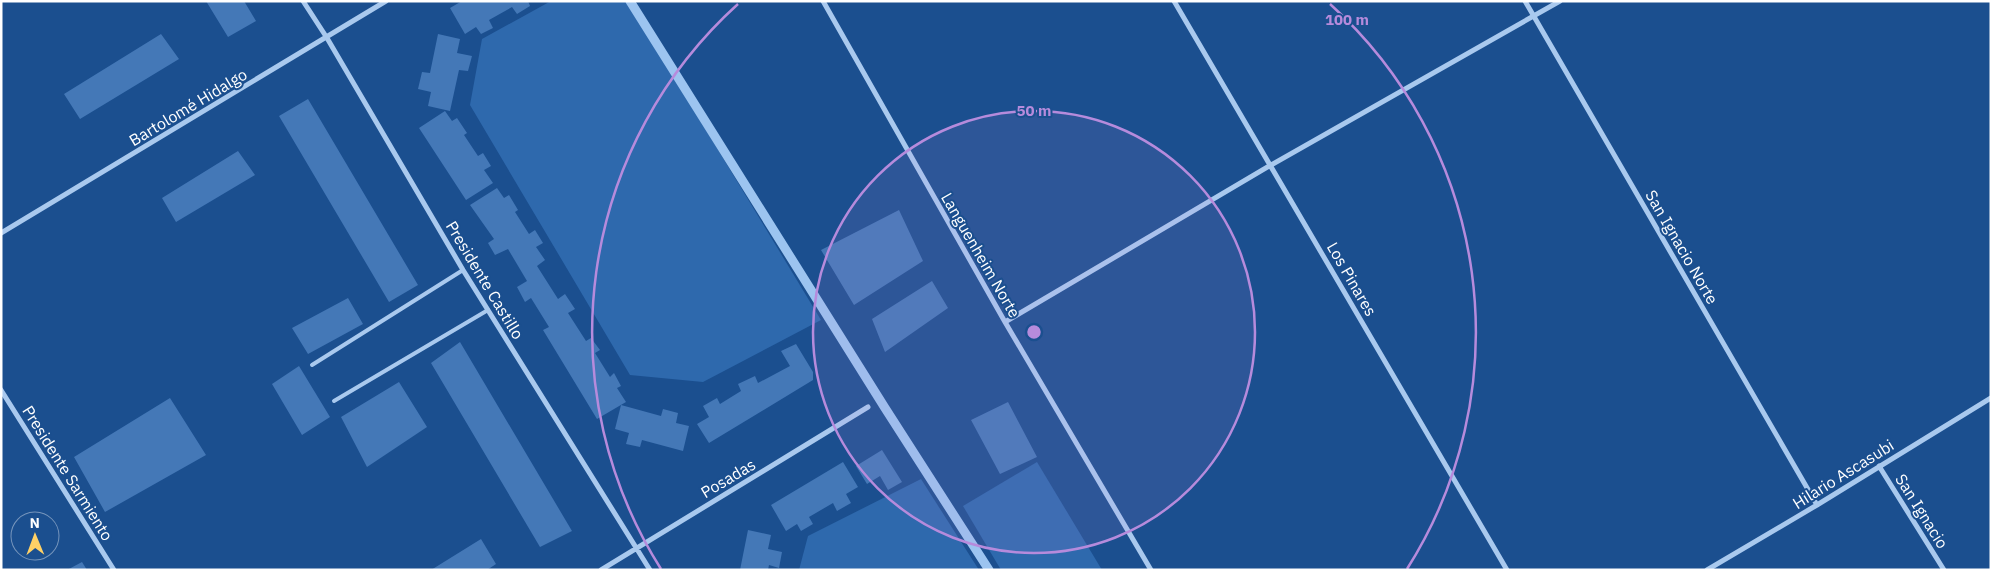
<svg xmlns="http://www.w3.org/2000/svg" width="1992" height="571" viewBox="0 0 1992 571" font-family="'IBM Plex Sans',sans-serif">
	<rect width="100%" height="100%" fill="#1b4f8f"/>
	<!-- green -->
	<path fill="#2e69ad" d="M551,1H628L821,320L703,382L630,375L470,105L482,39Z
		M1037,462L1102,570H1001L963,506Z
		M921,479L979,570H799L808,536Z"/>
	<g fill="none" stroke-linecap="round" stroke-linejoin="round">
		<!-- stream -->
		<path stroke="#9cc4f0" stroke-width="9" d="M630,1L885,408L989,570"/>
	</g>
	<!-- building -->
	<path fill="#4478b7" d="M206,1H244L256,21L228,37Z
		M462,1H528L530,6L517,14L512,7L489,20L493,28L481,34L476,27L465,34L450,8Z
		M161,34L179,59L80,119L64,94Z
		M438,34L460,39L457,53L472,56L468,71L459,70L450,111L428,106L431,92L418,89L422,72L430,73Z
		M308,99L418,285L389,302L279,116Z
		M445,111L452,121L457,118L467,133L464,135L478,156L483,153L491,166L484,170L493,183L466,200L419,128Z
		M238,151L255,175L176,222L162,198Z
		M497,188L504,198L509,195L518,210L515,212L529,234L535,230L543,243L536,247L545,260L537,266L558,299L565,294L575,309L568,313L586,341L591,338L600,350L595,353L610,377L614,373L621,386L617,388L626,402L597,419L543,330L549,327L531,298L525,302L517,287L527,281L508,249L495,255L488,243L494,239L470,205Z
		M899,210L923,261L854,305L821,250Z
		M932,281L948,308L885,352L872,319Z
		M348,298L363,324L308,354L292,328Z
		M460,342L572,531L540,547L431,363Z
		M796,344L813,372V380L709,443L697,424L709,417L703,406L717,398L720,404L741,391L738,384L755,376L758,383L790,366L781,351Z
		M299,366L330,417L302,435L272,384Z
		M399,382L427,427L367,467L341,417Z
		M170,398L206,455L105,512L74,457Z
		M1008,402L1037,457L1000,474L971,420Z
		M621,405L661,416L663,409L678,413L676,423L689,426L683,451L642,440L640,447L626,444L629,433L615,429Z
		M882,450L902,482L888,490L880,476L867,484L856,466Z
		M843,462L858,487L846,494L851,503L837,511L833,503L809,517L813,524L801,531L797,524L786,531L771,505Z
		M748,530L771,535L768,549L782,552L779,568L769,565L768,570H740Z
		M481,539L496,564L487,570H431Z
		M82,562L87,570H67Z"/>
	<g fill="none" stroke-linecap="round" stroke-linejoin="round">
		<!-- service -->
		<path stroke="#a9c9ee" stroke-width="4" d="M312,365L463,270
			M334,401L488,310"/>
		<!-- minor -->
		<path stroke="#a9c9ee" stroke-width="5" d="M303,1L327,38L463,270L650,570
			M823,1L1005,322L1151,570
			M1174,1L1507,570
			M1525,1L1817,505
			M1,233L386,1
			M1005,322L1271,165L1560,1
			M1,390L114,570
			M1879,466L1944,570
			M601,570L868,407
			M1707,570L1817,505L1991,398"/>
	</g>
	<!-- distance rings -->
	<circle cx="1034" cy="332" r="221" fill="#b68bdc" fill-opacity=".12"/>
	<g fill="none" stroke="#b68bdc" stroke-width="2.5">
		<circle cx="1034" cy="332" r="221"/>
		<path d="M661 569A442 442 0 0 1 738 4M1330 4A442 442 0 0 1 1407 569"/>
	</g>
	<g text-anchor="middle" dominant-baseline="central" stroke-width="4" stroke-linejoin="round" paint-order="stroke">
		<!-- street labels -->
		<g font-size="16" fill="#fff" stroke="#1b4f8f">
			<text transform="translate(188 107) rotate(-31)">Bartolomé Hidalgo</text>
			<text transform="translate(1682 247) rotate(60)">San Ignacio Norte</text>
			<text transform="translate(981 255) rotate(60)">Languenheim Norte</text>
			<text transform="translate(1352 279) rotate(60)">Los Pinares</text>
			<text transform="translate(485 280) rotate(59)">Presidente Castillo</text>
			<text transform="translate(68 473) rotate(58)">Presidente Sarmiento</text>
			<text transform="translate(1843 474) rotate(-32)">Hilario Ascasubi</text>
			<text transform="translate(728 478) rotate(-31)">Posadas</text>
			<text transform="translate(1922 511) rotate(58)">San Ignacio</text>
		</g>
	</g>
	<circle cx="1034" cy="332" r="8" fill="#b68bdc" stroke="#1b4f8f" stroke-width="2.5"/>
	<g font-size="15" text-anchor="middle" font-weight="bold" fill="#b68bdc" stroke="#1b4f8f" stroke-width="4" stroke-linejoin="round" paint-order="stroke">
		<text x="1347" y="25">100 m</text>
		<text x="1034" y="116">50 m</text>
	</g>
	<!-- border -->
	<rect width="1992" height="571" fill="none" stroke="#ffffff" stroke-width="5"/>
	<!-- north arrow -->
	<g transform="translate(35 536) rotate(359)"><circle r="24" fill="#1b4f8f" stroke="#7695bc"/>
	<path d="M0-4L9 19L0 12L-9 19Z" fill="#ffd166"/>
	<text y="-8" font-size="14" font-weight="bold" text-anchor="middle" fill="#ffffff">N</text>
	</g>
</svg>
